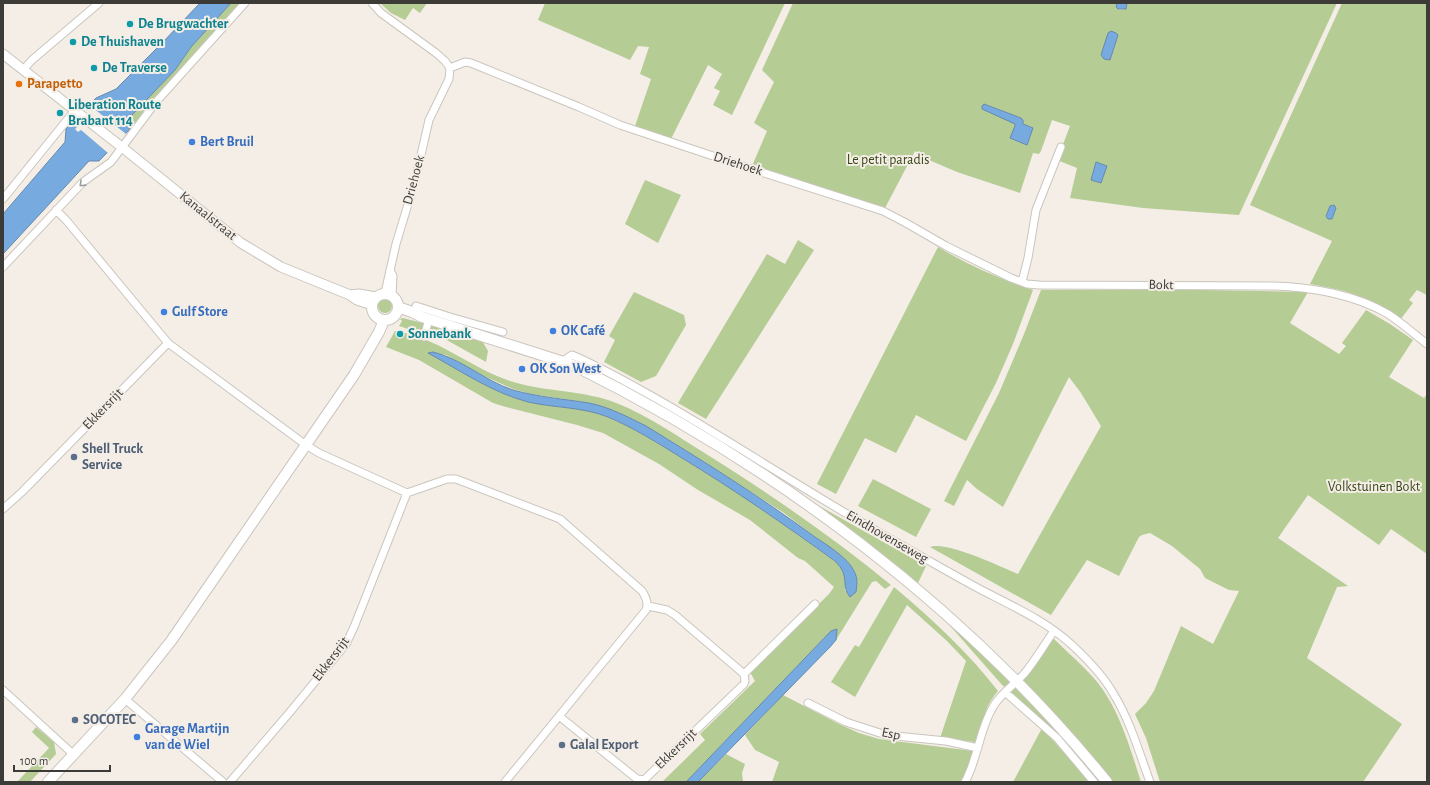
<svg xmlns="http://www.w3.org/2000/svg" width="1430" height="785" viewBox="0 0 1430 785" font-family="'Alegreya Sans',sans-serif">
	<rect width="100%" height="100%" fill="#f4eee7"/>
	<!-- green -->
	<path fill="#b5cc94" fill-rule="evenodd" d="M231,3H241L132,132L129,130L132,115L175,70L191,47Z
		M380,3H427L420,13L413,8L405,20L391,13Z
		M545,3H785L732,115L713,105L720,91L714,88L722,74L708,65L671,139L635,126L651,79L640,74L649,47L638,46L630,60L621,56L538,20Z
		M793,3H1117L1116,7L1120,10L1126,9L1127,3H1337L1239,215L1143,208L1070,198L1077,168L1057,160L1070,126L1052,120L1041,151L1039,154L1033,153L1020,193L957,172L929,160L915,151L885,208L752,166L767,131L754,123L774,82L762,70ZM985,104L1021,118L1023,121V124L1033,128L1015,126V124Z
		M1342,3H1427V295L1417,290L1409,300L1413,303L1400,320C1385,311 1371,301 1356,295C1341,289 1325,287 1310,284L1332,241L1250,205Z
		M645,180L681,195L658,243L625,224Z
		M798,240L814,250L706,419L678,403L767,254L785,264Z
		M938,247C968,265 1000,279 1033,290L1013,344L996,383L966,441L916,415L896,453L865,438L836,494L817,484Z
		M1041,290H1205L1308,292L1290,323L1339,354L1346,346L1342,343L1366,310L1390,324L1413,340L1389,377L1424,398L1427,394V554L1391,529L1379,545L1308,495L1278,538L1348,586L1337,587L1307,658L1402,724L1363,782H1160L1146,738L1135,714L1146,703L1154,691L1181,626L1213,644L1239,591L1229,590L1205,578L1200,569L1172,546L1150,533L1142,535L1139,537L1119,576L1087,560L1051,615L930,547C947,541 1001,567 1018,574L1101,426L1081,393L1069,377L1003,507L977,489L967,480L954,506L944,501L999,393L1024,334Z
		M634,292L684,315L686,325L656,376L641,382L604,362L615,340L609,336Z
		M378 306a7 7 0 1 1 14 0a7 7 0 1 1-14 0Z
		M403,318L453,331V333L481,339L488,351L486,362L443,338L421,335L417,332L399,326L402,321L400,319Z
		M395,331C435,337 466,364 502,378C537,392 576,389 611,401C642,412 676,435 703,452C769,493 831,536 891,585L885,589L876,581L872,582L836,640L837,629L831,631L686,782H662L705,740L700,734L755,681L750,672L829,594L834,587L805,561L798,558L750,520L698,490L659,464L603,433L577,425L506,407L493,403L419,360L386,347ZM429,353L446,355L473,371L513,389L531,394L590,403L605,408L630,418L677,445L784,513L843,558L854,570L857,582L845,591C846,578 845,570 835,561C788,527 741,494 692,464C665,447 638,430 610,418C583,406 554,409 527,401C488,391 463,371 429,353Z
		M873,479L931,509L916,537L858,506Z
		M814,503L926,566L918,583L878,551Z
		M894,587C932,619 968,652 998,691C994,696 990,701 987,708C983,718 982,733 975,742L940,738L966,661L947,641L907,605L855,697L831,682L855,645L859,647Z
		M945,620L1013,682L1006,687L1003,686Z
		M1052,637C1067,652 1084,666 1098,683C1120,711 1130,748 1141,782H1113L1095,760L1022,679Z
		M1016,686L1037,707L1092,771L1047,724L1011,694L1012,690Z
		M783,695L839,724L859,733L879,739L973,751L967,773L963,782H772L779,762L755,750L745,735Z
		M36,727L54,742L56,754L30,782H17L49,748L32,732Z
		M1042,728L1090,782H1013Z
		M726,754L745,764L742,773L743,782H698Z"/>
	<!-- water -->
	<path fill="#77abe0" stroke="#6689ae" d="M200,3H231L191,47L175,70L132,115L129,130L99,161H89L3,254V214L65,142L66,129L96,98L116,89L164,41Z
		M1117,3H1127L1126,9H1118L1116,7Z
		M1111,31L1116,33L1118,35L1110,60L1104,59L1101,55L1108,33Z
		M984,104L1021,118L1023,120V124L1033,128L1027,145L1010,138L1015,126V124L982,109V106Z
		M1096,162L1107,166L1101,183L1091,180Z
		M1334,205L1336,208L1332,219H1328L1326,216L1330,206Z
		M433,352C462,359 485,381 513,390C538,397 564,399 589,403C609,407 628,417 646,426C703,461 761,497 815,537C827,545 848,558 854,571C858,578 857,585 856,592L850,597C840,584 851,577 835,561C785,525 735,490 682,458C658,443 634,428 608,417C583,407 555,408 528,402C491,392 461,371 428,353Z
		M837,629L836,640L830,647L698,782H686L831,631Z"/>
	<!-- pier -->
	<path fill="#f4eee7" d="M88,104L126,134L108,153L81,130L78,132L75,129L77,127L71,123Z"/>
	<g fill="none" stroke-linecap="round" stroke-linejoin="round">
		<!-- minor casing -->
		<g stroke="#cac5be" stroke-width="9">
			<path id="minor" d="M372,3L381,13L436,53L445,61L450,68L449,79L429,120L415,181L396,244L385,293
				M450,68L465,62L471,63L579,107L620,125L758,171L883,211L906,223L946,246L1011,278L1027,284L1039,285L1274,286C1312,287 1356,295 1388,314C1402,323 1414,334 1427,344
				M23,70L32,60L99,3
				M3,199L80,104
				M56,210L66,220L168,343L306,445L319,453L407,493L447,479H456L560,519L642,591C646,597 649,603 646,610L505,782
				M3,267L83,182L111,162L156,102L245,3
				M390,270L393,276L392,295
				M1022,282L1028,258L1036,210L1061,147
				M416,306L450,317L503,332
				M424,337L429,319
				M563,361L572,355C598,366 623,380 648,394C718,433 785,478 854,518C894,541 934,564 974,586C1007,604 1044,619 1072,645C1087,659 1103,675 1113,693C1130,720 1139,752 1150,782
				M3,509L23,491L168,343
				M744,674L815,604
				M3,690L74,755
				M1005,692L1057,738L1094,782
				M125,699L223,782
				M808,703L846,722L886,735L946,741L978,748
				M559,716L637,779L644,780L744,684L745,681L744,674L675,615L667,610L648,606
				M230,782L290,712L346,644L354,627L407,493
				M965,782C978,759 979,730 993,707C1000,694 1014,685 1024,674C1035,661 1044,645 1054,631"/>
		</g>
		<!-- tertiary casing -->
		<g stroke="#cac5be" stroke-width="11">
			<path id="tertiary" d="M3,54L128,152L241,243L281,267L350,295L357,300L372,305
				M350,295L359,294L376,297"/>
		</g>
		<!-- secondary casing -->
		<g stroke="#cac5be" stroke-width="12">
			<path id="secondary" d="M372 307a13 13 0 1 1 26 0a13 13 0 1 1-26 0Z
				M398,307L412,312L422,317L573,365C776,466 963,605 1107,782
				M48,782L125,699L171,641L354,375L379,332L384,320"/>
		</g>
		<!-- minor -->
		<use href="#minor" stroke="#fff" stroke-width="7"/>
		<!-- tertiary -->
		<use href="#tertiary" stroke="#fff" stroke-width="9"/>
		<!-- secondary -->
		<use href="#secondary" stroke="#fff" stroke-width="10"/>
	</g>
	<!-- one-way arrows -->
	<defs><path id="oneway-chevron" d="M-2-3.5L2.5 0L-2 3.5" fill="none" stroke-width="1.6" stroke-linecap="round" stroke-linejoin="round"/></defs>
	<use stroke="#9e9d9c" href="#oneway-chevron" transform="translate(82 184) rotate(136)"/>
	<!-- markers -->
	<g fill="#0f9aa8" stroke="#f4eee7" stroke-width="1.5">
		<circle cx="130" cy="24" r="4"/>
		<circle cx="73" cy="42" r="4"/>
		<circle cx="94" cy="68" r="4"/>
		<circle cx="60" cy="113" r="4"/>
		<circle cx="400" cy="334" r="4"/>
	</g>
	<circle fill="#e8710a" stroke="#f4eee7" stroke-width="1.5" cx="19" cy="84" r="4"/>
	<g fill="#3f7fe0" stroke="#f4eee7" stroke-width="1.5">
		<circle cx="192" cy="142" r="4"/>
		<circle cx="164" cy="312" r="4"/>
		<circle cx="553" cy="331" r="4"/>
		<circle cx="522" cy="369" r="4"/>
		<circle cx="137" cy="737" r="4"/>
	</g>
	<g fill="#5c6f8a" stroke="#f4eee7" stroke-width="1.5">
		<circle cx="74" cy="457" r="4"/>
		<circle cx="75" cy="720" r="4"/>
		<circle cx="562" cy="745" r="4"/>
	</g>
	<g text-anchor="middle" dominant-baseline="central" stroke-width="4" stroke-linejoin="round" paint-order="stroke">
		<!-- culture labels -->
		<g font-size="14" font-weight="bold" fill="#0d838f" stroke="#f4eee7" text-anchor="start">
			<text x="138" y="24">De Brugwachter</text>
			<text x="81" y="42">De Thuishaven</text>
			<text x="102" y="68">De Traverse</text>
			<text x="68" y="105">Liberation Route<tspan x="68" dy="16">Brabant 114</tspan></text>
			<text x="408" y="334">Sonnebank</text>
		</g>
		<!-- food labels -->
		<g font-size="14" font-weight="bold" fill="#c56008" stroke="#f4eee7" text-anchor="start">
			<text x="27" y="84">Parapetto</text>
		</g>
		<!-- shop labels -->
		<g font-size="14" font-weight="bold" fill="#366cbe" stroke="#f4eee7" text-anchor="start">
			<text x="200" y="142">Bert Bruil</text>
			<text x="172" y="312">Gulf Store</text>
			<text x="561" y="331">OK Café</text>
			<text x="530" y="369">OK Son West</text>
			<text x="145" y="729">Garage Martijn<tspan x="145" dy="16">van de Wiel</tspan></text>
		</g>
		<!-- park labels -->
		<g font-size="14" fill="#374717" stroke="#f4eee7">
			<text x="888" y="160">Le petit paradis</text>
			<text x="1374" y="487">Volkstuinen Bokt</text>
		</g>
		<!-- street labels -->
		<g font-size="14" fill="#3d3b38" stroke="#f4eee7">
			<text transform="translate(738 164) rotate(18)">Driehoek</text>
			<text transform="translate(414 180) rotate(-75)">Driehoek</text>
			<text transform="translate(208 216) rotate(39)">Kanaalstraat</text>
			<text transform="translate(1161 285) rotate(1)">Bokt</text>
			<text transform="translate(103 409) rotate(-46)">Ekkersrijt</text>
			<text transform="translate(887 537) rotate(30)">Eindhovenseweg</text>
			<text transform="translate(331 659) rotate(-53)">Ekkersrijt</text>
			<text transform="translate(891 734) rotate(11)">Esp</text>
			<text transform="translate(676 749) rotate(-44)">Ekkersrijt</text>
		</g>
		<!-- service labels -->
		<g font-size="14" font-weight="bold" fill="#4e5e75" stroke="#f4eee7" text-anchor="start">
			<text x="82" y="449">Shell Truck<tspan x="82" dy="16">Service</tspan></text>
			<text x="83" y="720">SOCOTEC</text>
			<text x="570" y="745">Galal Export</text>
		</g>
	</g>
	<!-- border -->
	<rect width="1430" height="785" fill="none" stroke="#3d3b38" stroke-width="8"/>
	<!-- scale -->
	<path d="M14 765v6h96v-6" fill="none" stroke="#3d3b38" stroke-width="2"/>
	<text x="20" y="765" font-size="12" fill="#3d3b38" stroke="#f4eee7" stroke-width="3" paint-order="stroke">100 m</text>
</svg>
